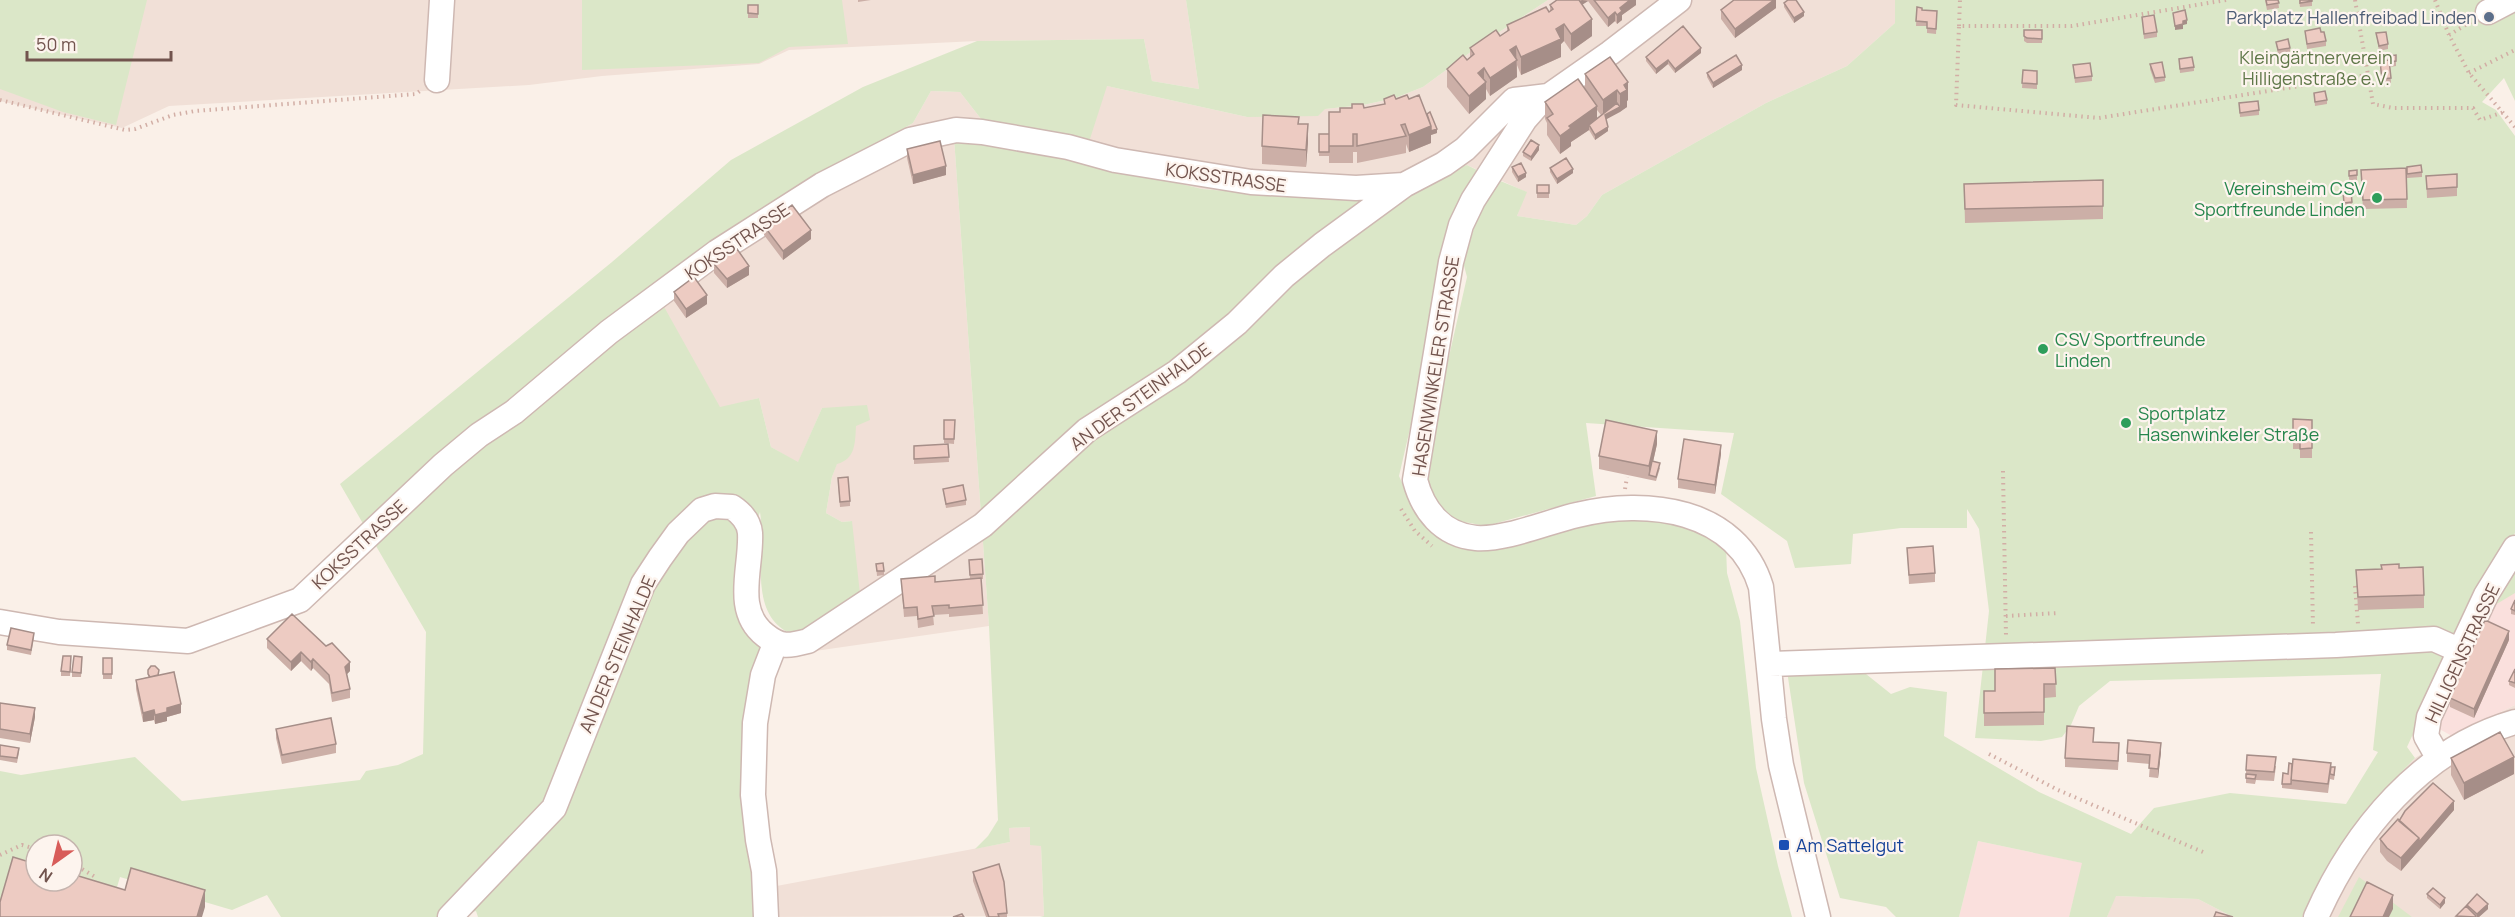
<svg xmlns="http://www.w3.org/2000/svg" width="2515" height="917" viewBox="0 0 2515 917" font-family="Manrope,sans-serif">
	<rect width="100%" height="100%" fill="#faf0e8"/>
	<!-- residential -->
	<path fill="#f1e0d7" d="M0,0H1186L1199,89L1152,81L1144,39L977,41L789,50L759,64L602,76L529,85L169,106L122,128L0,101Z
		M1548,0H1895V23L1847,66L1766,103L1602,195L1587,216L1576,225L1517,216L1526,192L1467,165L1407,197L1307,198L1202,189L1036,149L954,138L989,626L808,652L852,521L842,522L826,513L832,477L837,463L822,408L798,463L771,447L759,398L720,408L652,287L778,200L913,123L931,91L960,92L985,124L1107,86L1247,117L1363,105L1395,98L1423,87L1487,40Z
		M2515,705V917H2302L2345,844L2389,785L2415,758L2452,736Z
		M1030,827L1041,846L1044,916L760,917L761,889L1010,842L1009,828Z
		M2115,896L2198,899L2233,917H2107Z"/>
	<!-- commercial -->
	<path fill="#fae0dd" d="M2515,560V705L2452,736L2434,726Z
		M1978,841L2083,863L2069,917H1959Z"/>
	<!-- green -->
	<path fill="#dbe7c8" d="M0,0H147L116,125L63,112L0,89Z
		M582,0H842L848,44L789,47L759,63L582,70Z
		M1186,0H1548L1487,40L1423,87L1395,98L1363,105L1325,109L1318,116L1247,117L1107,86L1088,145L985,124L960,92L931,91L913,123L778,200L653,287L720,407L759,398L771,447L798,462L822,408L867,405L870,420L856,426C855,442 856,459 837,464L832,477L826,513L842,522L852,521L861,603L828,624L792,634C746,615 766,551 760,512L754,529L738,531L736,578L746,631L763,652L760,917H478L476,911L455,917H281L267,895L232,910L120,877L115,894L72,880V845H36V866L0,908V771L21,775L135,757L182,801L360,780L366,771L398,765L423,754L426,632L340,484L612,262L731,160L863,87L977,41L1144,39L1152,81L1199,89Z
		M1895,0H2515V101L2504,78L2482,102L2496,110L2515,136V533L2474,601L2407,747L2415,758L2389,785L2345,844L2302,917H2233L2198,899L2116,896L2107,917H2069L2082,863L1978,841L1959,917H1896L1886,907L1840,898L1804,783L1787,671L1856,666L1891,694L1910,687L1947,692L1944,736L2039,792L2131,834L2154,808L2230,793L2346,804L2378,752L2373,750L2381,674L2110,681L2079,706L2071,725L2062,737L2041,741L1975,738L1989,611L1979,529L1967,509V528H1901L1853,534L1851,564L1795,568L1787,541L1721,494L1734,433L1586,423L1596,496L1486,526L1459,521L1437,508L1427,490L1443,383L1467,277L1463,262L1482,204L1498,180L1527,192L1517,216L1576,225L1587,216L1602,195L1766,103L1847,66L1895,23Z
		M954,138L1036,149L1202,189L1307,198L1407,197L1451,171L1467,165L1477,170L1465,191L1439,260L1422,377L1399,476L1415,512L1430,529L1453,545L1488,548L1620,518L1664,521L1694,529L1726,547L1727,573L1740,621L1756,768L1778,866L1792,917H1040L1044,916L1041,846L1030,845V827L1009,828L1010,842L975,849L988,836L998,820L989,626Z
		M2515,562V593L2490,608Z
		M2359,877L2412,917H2338Z"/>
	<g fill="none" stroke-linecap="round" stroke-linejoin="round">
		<!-- minor casing -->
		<g stroke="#ceb8b2" stroke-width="27">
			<path id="minor" d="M1679,0L1610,53L1540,102L1525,119L1473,200L1461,225L1451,262L1415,480C1423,510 1442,535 1476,538C1506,540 1547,522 1577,515C1646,498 1737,508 1761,587L1774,719L1781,765L1818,917
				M2488,12L2511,0
				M437,80L442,0
				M0,622L59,632L188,641L300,600L443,465L479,435L514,412L609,332L717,252L822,185L910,140L956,130L982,132L1068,147L1115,160L1251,182L1356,188L1404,185L1444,164L1465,149L1514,100L1548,96
				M1769,664L2336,645L2434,639L2461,651
				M2439,759L2426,736L2429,717L2486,595L2515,548
				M450,917L554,808L643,584L660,558L678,533L702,510L715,506L732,507C741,513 749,521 750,533C752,567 733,610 765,635C781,648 789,646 808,641L983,525L1087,430L1177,372L1237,323L1284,276L1322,245L1404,185
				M766,917L764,871L758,840L753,795L755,723L763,675L775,644
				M2316,917C2354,831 2421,749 2515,722"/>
		</g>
		<!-- path -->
		<path stroke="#d2aea5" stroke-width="4" stroke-dasharray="1.5 4.5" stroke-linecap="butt" d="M2226,0L2072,26H1959L1956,105L2099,118L2368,75L2373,104L2393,108H2473L2480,120L2504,112
			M2355,0L2368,75
			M2435,0L2449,35L2469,73L2515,127
			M1959,26L1960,0
			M2449,35L2472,21
			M2469,73L2515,50
			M0,100L125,130L135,129L173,115L195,111L416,94L420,91
			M2003,471L2006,636
			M1625,489L1627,477
			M1401,509L1415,531L1432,546
			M2311,532L2313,627
			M2355,586L2358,624
			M2006,616L2058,613
			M1989,754L2058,790L2203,852
			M0,855L22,845L36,849
			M72,863L97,878"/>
		<!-- minor -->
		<use href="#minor" stroke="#fff" stroke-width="24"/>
	</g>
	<!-- wall -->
	<path fill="#ccafa7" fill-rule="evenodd" d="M858,0H871L858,2Z
		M1557,0H1636V5L1622,15V20L1617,24L1615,21L1608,27L1588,1L1582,5L1592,36L1571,51L1564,41L1561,44V57L1521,75L1517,65V77L1490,96L1486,89V99L1469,114L1447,87V69L1467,60L1470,57V48L1500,36L1507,32V25L1549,12L1550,11V5Z
		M1776,0V8L1735,38L1721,19V10Z
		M2265,0H2278L2279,8L2267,10Z
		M2299,0H2312V6L2300,7Z
		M1784,3L1804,16L1794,23L1784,7Z
		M748,5H758V18H748Z
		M1917,7L1922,10L1937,11L1936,34L1927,33V26H1916Z
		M2142,17L2157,32V37L2144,39Z
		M2024,30H2042V43H2027L2024,41Z
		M2305,31L2326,41V46L2307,49Z
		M2376,33L2388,44V49L2379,51Z
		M2276,42L2290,48V53L2278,55Z
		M1701,53L1675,73L1668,64L1656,74L1646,61V57Z
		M2396,55V66L2390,67L2391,83H2382L2380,65Z
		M1610,57L1628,100L1627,101V107L1606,119L1608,131L1595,140L1589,130L1571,142V146L1560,154L1547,135V123L1545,119V102L1585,87V74ZM1597,110L1601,115L1597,118Z
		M2179,59L2194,67V71L2180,73Z
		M2150,64L2165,77V81L2155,83L2150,69Z
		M2073,65L2092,76V81L2075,83Z
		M1742,70L1713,88L1707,77V73Z
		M2023,70L2037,71V89L2022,88Z
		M2314,93L2327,100V104L2315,106Z
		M1384,99H1409L1427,114L1437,133L1431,135V143L1409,152L1406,144V153L1357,163V152H1353V163H1329V156H1319V134H1329L1340,112L1352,108H1364L1384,104Z
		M2239,103L2259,110V115L2240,117Z
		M1299,124L1308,142L1306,167L1262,164V146Z
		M907,149L946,175L913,184L907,158Z
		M1539,150L1531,161L1523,156V152Z
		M1512,167L1526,177L1518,182L1512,172Z
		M2407,167L2422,172V177L2407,178Z
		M1550,168L1573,173L1557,184L1550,172Z
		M2406,168L2407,208L2363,209L2361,179Z
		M2349,171L2357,175V180H2349Z
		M2457,174V196L2427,198L2426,176Z
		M1964,184L2103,206V219L1965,223Z
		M1537,185H1549V198H1537Z
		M2351,191L2352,207H2344L2343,192Z
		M764,226L811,239L783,260L764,235Z
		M714,264L749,275L727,288L714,273Z
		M674,292L707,304L686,318L674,301Z
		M2293,419L2312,420V458H2300V449H2293Z
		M944,420H955L954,444L944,443Z
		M948,444L949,462L914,464V446Z
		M1657,444L1653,462L1660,468L1656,481L1599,469V456Z
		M1721,454L1715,494L1678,488V479Z
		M838,483L850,501V506L840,507Z
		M943,489L966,500V505L946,508Z
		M1907,548L1935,573V582L1909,584Z
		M969,560L983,574V579H981L983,614L949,617V614L933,615L934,625L918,628L917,616L904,617L901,579L935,582L970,579Z
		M876,564L884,571V575L877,576Z
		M2399,568L2424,595V608L2358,610L2356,570Z
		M2515,600V615L2511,614V609Z
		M34,637L31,655L7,650V645Z
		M267,639L350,671L347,674L350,689V698L332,702L329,684L313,668L311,671L301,661L291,671L267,648Z
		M2509,640L2474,718L2450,707V698Z
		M103,658H112V679H103Z
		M71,661L70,676H61V671Z
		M82,661L81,677H72V672Z
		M2055,668L2056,697L2044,698V725L1984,726V691H1995Z
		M2515,669V688L2509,685V681Z
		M148,670L159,675L181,713L167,717V721L155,724L154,720L143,722L136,689V680L148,677Z
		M0,703L35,717L30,743L0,738Z
		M276,729L336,744V753L282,764L276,738Z
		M2094,742L2119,752L2118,770L2065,767V758Z
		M0,745L19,752L17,763L0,760Z
		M2161,752L2158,778L2149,777L2150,764L2127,762V753Z
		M2451,758L2514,774L2464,800L2451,775Z
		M2276,766L2274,781L2256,780L2255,784L2246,783V770Z
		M2331,767L2335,772L2334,780L2330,779L2328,793L2282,788V784L2288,774Z
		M2454,810L2401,871L2387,861L2380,852V839L2399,821Z
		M973,872L1007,913V917H986L973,881Z
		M2427,894L2445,903L2440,909L2427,898Z
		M2467,905L2488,909L2479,917H2456L2467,908Z"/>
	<!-- shaded-wall -->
	<path fill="#a68e88" d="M1582,0L1588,1L1580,6V1Z
		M1630,0H1636V5L1622,15V20L1617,24V15L1620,8Z
		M1774,0H1776V8L1735,38V29Z
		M1615,12V21L1608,27V18Z
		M1804,12V16L1794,23V18Z
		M1592,19V36L1571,51V34Z
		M2187,20V24L2183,25V29L2175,30V26L2183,21Z
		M1564,24V41L1561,44V57L1521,75V57Z
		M1516,46L1517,77L1490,96V78L1510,50Z
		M1701,48V53L1675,73V69Z
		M1668,60V64L1656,74V69Z
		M1742,65V70L1713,88V83Z
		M1484,68V84L1486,82V99L1469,114V96L1478,73Z
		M1628,82V100L1627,101V107L1620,112V94L1624,85Z
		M1617,90V107H1620V112L1605,120L1603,117V100Z
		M1597,106V124L1589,125V130L1571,142V146L1560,154V136L1569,126Z
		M1308,124V142L1306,167V150Z
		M1431,126L1437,129V133L1431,135V143L1409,152V135Z
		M1608,127V131L1595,140V135Z
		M1539,145V150L1531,161V157Z
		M946,166V175L913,184V175Z
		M1573,169V173L1557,184V179Z
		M1526,173V177L1518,182V177Z
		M811,230V239L783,260V251Z
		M749,266V275L727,288V279Z
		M707,295V304L686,318V309Z
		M1657,431V444L1650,475H1649V480V466Z
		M1721,445V454L1715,494V485Z
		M2509,631V640L2474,718V709Z
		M301,652V661L291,671V662Z
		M313,659V668L311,671V662Z
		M350,662V671L345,676V667Z
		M181,704V713L167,717V721L155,724V715L167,708Z
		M35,708V717L30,743V734Z
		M154,710V720L143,722V713Z
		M2161,743V752L2158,778V769Z
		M2514,757V774L2464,800V783Z
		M2454,801V810L2401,871V858L2419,838Z
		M205,890V907L202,917H197Z
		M2393,895V909L2389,917H2383Z
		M2445,898V903L2440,909V905Z
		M2488,904V909L2479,917H2477V914Z"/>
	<!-- building -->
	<path fill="#edcbc2" stroke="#a68e88" stroke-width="1.5" d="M1557,0H1579L1592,19L1571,34L1564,24L1556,29L1561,39L1521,57L1516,46L1510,50L1517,60L1490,78L1484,68L1478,73L1486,82L1469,96L1447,69L1463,55L1467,60L1474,54L1470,48L1496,30L1500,36L1509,30L1507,25L1546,7L1549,12L1553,9L1550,5Z
		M1594,0H1630L1620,8L1622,11L1617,15L1615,12L1608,18Z
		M1734,0H1774L1735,29L1721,10Z
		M1788,0H1796L1804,12L1794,18L1784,3Z
		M2266,0H2278L2279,3L2267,5Z
		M2300,0H2312V1L2300,3Z
		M748,5H758V14L748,13Z
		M1917,7L1922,8V10L1937,11L1936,29L1927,28V22L1916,21Z
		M2185,10L2187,20L2183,21V24L2175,26L2173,13Z
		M2154,15L2157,32L2144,34L2142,17Z
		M1683,26L1701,48L1675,69L1668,60L1656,69L1646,57Z
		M2320,28L2321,32H2324L2326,41L2307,44L2305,31Z
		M2024,30H2042V39L2027,38L2024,36Z
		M2386,32L2388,44L2379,46L2376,33Z
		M2288,39L2290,48L2278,50L2276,42Z
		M1736,55L1742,65L1713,83L1707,73Z
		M2396,55V61L2390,62L2389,60L2391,78L2382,79L2380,61L2389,60V56Z
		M1610,57L1628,82L1624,85L1627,90L1620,94L1617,90L1603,100L1585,74Z
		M2192,57L2194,67L2180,69L2179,59Z
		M2162,62L2165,77L2155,78L2150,64Z
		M2090,63L2092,76L2075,78L2073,65Z
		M2023,70L2037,71V84L2022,83Z
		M1578,79L1597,106L1569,126L1571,128L1560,136L1547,118L1553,114L1545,102Z
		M2325,91L2327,100L2315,102L2314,93Z
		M1394,95L1396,99L1407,95L1409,99L1419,95L1431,126L1409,135L1405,124L1401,125L1406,136L1357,146V134H1353V146H1329V112H1340V108H1352V104H1363L1364,108L1385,104L1384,99Z
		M2258,101L2259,110L2240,113L2239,103Z
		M1617,103L1620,107L1605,115L1608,127L1595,135L1589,125Z
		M1430,112L1437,129L1431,131V126L1427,114Z
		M1263,115L1299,117L1298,124H1308L1306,150L1262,146Z
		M1319,134H1329V152H1319Z
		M1531,140L1539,145L1531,157L1523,152Z
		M940,141L946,166L913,175L907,149Z
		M1566,158L1573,169L1557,179L1550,168Z
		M1521,163L1526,173L1518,177L1512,167Z
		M2421,165L2422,172L2407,174V167Z
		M2406,168L2407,199L2363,200L2361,170Z
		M2357,170V175L2349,176V171Z
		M2457,174V187L2427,189L2426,176Z
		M2103,180V206L1965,209L1964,184Z
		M1537,185H1549V193H1537Z
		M2351,191L2352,202L2344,203L2343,192Z
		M792,205L811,230L783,251L764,226Z
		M737,249L749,266L727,279L714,264Z
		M694,277L707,295L686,309L674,292Z
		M2293,419L2312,420V448L2300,449V440H2293Z
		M944,420H955L954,439H944Z
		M1606,420L1657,431L1649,466L1599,456Z
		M1684,439L1721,445L1715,485L1678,479Z
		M948,444L949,457L914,459V446Z
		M1652,461L1660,463L1656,477L1649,475Z
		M848,477L850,501L840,502L838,478Z
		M963,485L966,500L946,504L943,489Z
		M1933,546L1935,573L1909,575L1907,548Z
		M982,559L983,574L970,575L969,560Z
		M883,563L884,571H877L876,564Z
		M2399,564V568L2423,567L2424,595L2358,597L2356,570L2382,569L2381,565Z
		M935,576V582L981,578L983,605L949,608V605L932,606L934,616L918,619L917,607L904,608L901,579Z
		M2515,600V611L2511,609Z
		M292,614L326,646L332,643L350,662L345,667L350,689L332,693L329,675L313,659L311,662L301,652L291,662L267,639Z
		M2485,620L2509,631L2474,709L2450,698Z
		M11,628L34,633L31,650L7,645Z
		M63,656H71L70,672L61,671Z
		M74,656L82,657L81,673L72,672Z
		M103,658H112V674H103Z
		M151,666H155L159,670L158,675L150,677L148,674V670Z
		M2055,668L2056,684H2044V712L1984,713V691H1995V669Z
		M2515,669V683L2509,681Z
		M174,672L181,704L167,708V712L155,715L154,710L143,713L136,680Z
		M0,703L35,708L30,734L0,729Z
		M331,718L336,744L282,755L276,729Z
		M2067,726L2094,728L2093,742L2119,743L2118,761L2065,758Z
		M2500,732L2514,757L2464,783L2451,758Z
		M2128,740L2161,743L2158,769L2149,768L2150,755L2127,753Z
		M0,745L19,748L17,758L0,756Z
		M2247,755L2276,757L2274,772L2246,770Z
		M2293,759L2331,763L2328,784L2291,780Z
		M2289,763L2292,764L2291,784H2282L2283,773L2288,774Z
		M2331,767H2335L2334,775L2330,774Z
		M2246,774L2256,775L2255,779L2246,778Z
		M2433,783L2454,801L2419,842V838L2399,821L2405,811Z
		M2398,819L2419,838L2401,858L2387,848L2380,839Z
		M13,857L36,864V881H72V874L125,890L131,868L205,890L197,917H0V902Z
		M999,864L1004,882L1007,913L998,914L999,917H989L973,872Z
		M2367,882L2393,895L2383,917H2350Z
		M2433,888L2445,898L2440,905L2427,894Z
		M2477,894L2488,904L2477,914L2467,905Z
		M2466,906L2476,916L2475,917L2456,916Z
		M2216,912L2233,917H2214Z
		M962,914L964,917H953Z"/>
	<!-- markers -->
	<circle fill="#5c6f8a" stroke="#fdf4ee" stroke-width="2" cx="2489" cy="17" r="6"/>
	<g fill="#2e9e5b" stroke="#fdf4ee" stroke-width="2">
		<circle cx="2377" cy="198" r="6"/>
		<circle cx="2043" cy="349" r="6"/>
		<circle cx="2126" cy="423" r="6"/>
	</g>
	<rect fill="#1a4fb4" stroke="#fdf4ee" stroke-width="2" x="1778" y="839" width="12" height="12" rx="3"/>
	<g text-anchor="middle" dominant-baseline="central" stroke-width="4.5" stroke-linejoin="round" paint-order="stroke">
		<!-- service labels -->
		<g font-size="18" fill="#4e5e75" stroke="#fdf4ee" text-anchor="end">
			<text x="2477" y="17">Parkplatz Hallenfreibad Linden</text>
		</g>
		<!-- park labels -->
		<g font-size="18" fill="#5f7748" stroke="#fdf4ee">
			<text x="2316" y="57">Kleingärtnerverein<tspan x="2316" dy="21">Hilligenstraße e.V.</tspan></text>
		</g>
		<!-- street labels -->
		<g font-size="18" fill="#72544e" stroke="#fdf4ee">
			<text transform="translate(1226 177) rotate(8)">KOKSSTRASSE</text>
			<text transform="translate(737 241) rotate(-34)">KOKSSTRASSE</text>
			<text transform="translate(1435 366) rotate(-81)">HASENWINKELER STRASSE</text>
			<text transform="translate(1140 396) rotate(-36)">AN DER STEINHALDE</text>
			<text transform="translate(359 544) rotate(-43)">KOKSSTRASSE</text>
			<text transform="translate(2462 653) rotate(-65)">HILLIGENSTRASSE</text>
			<text transform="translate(617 654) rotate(-67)">AN DER STEINHALDE</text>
		</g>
		<!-- leisure labels -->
		<g font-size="18" fill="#27864d" stroke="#fdf4ee" text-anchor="start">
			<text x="2365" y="188" text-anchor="end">Vereinsheim CSV<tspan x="2365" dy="21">Sportfreunde Linden</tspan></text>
			<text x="2055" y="339">CSV Sportfreunde<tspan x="2055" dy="21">Linden</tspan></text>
			<text x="2138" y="413">Sportplatz<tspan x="2138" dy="21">Hasenwinkeler Straße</tspan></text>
		</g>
		<!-- transit labels -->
		<g font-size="18" fill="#164399" stroke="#fdf4ee" text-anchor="start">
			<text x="1796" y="845">Am Sattelgut</text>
		</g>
	</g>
	<!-- north arrow -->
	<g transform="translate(54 863) rotate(214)"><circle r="28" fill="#fdf4ee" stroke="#c5b4ae" stroke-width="1.5"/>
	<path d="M0-4.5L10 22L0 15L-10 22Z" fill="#d85c59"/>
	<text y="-9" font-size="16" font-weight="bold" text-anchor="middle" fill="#72544e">N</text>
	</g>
	<!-- scale -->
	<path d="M27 51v9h144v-9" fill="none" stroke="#72544e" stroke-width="3"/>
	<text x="36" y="51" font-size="18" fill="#72544e" stroke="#fdf4ee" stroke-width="4.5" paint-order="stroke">50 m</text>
</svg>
